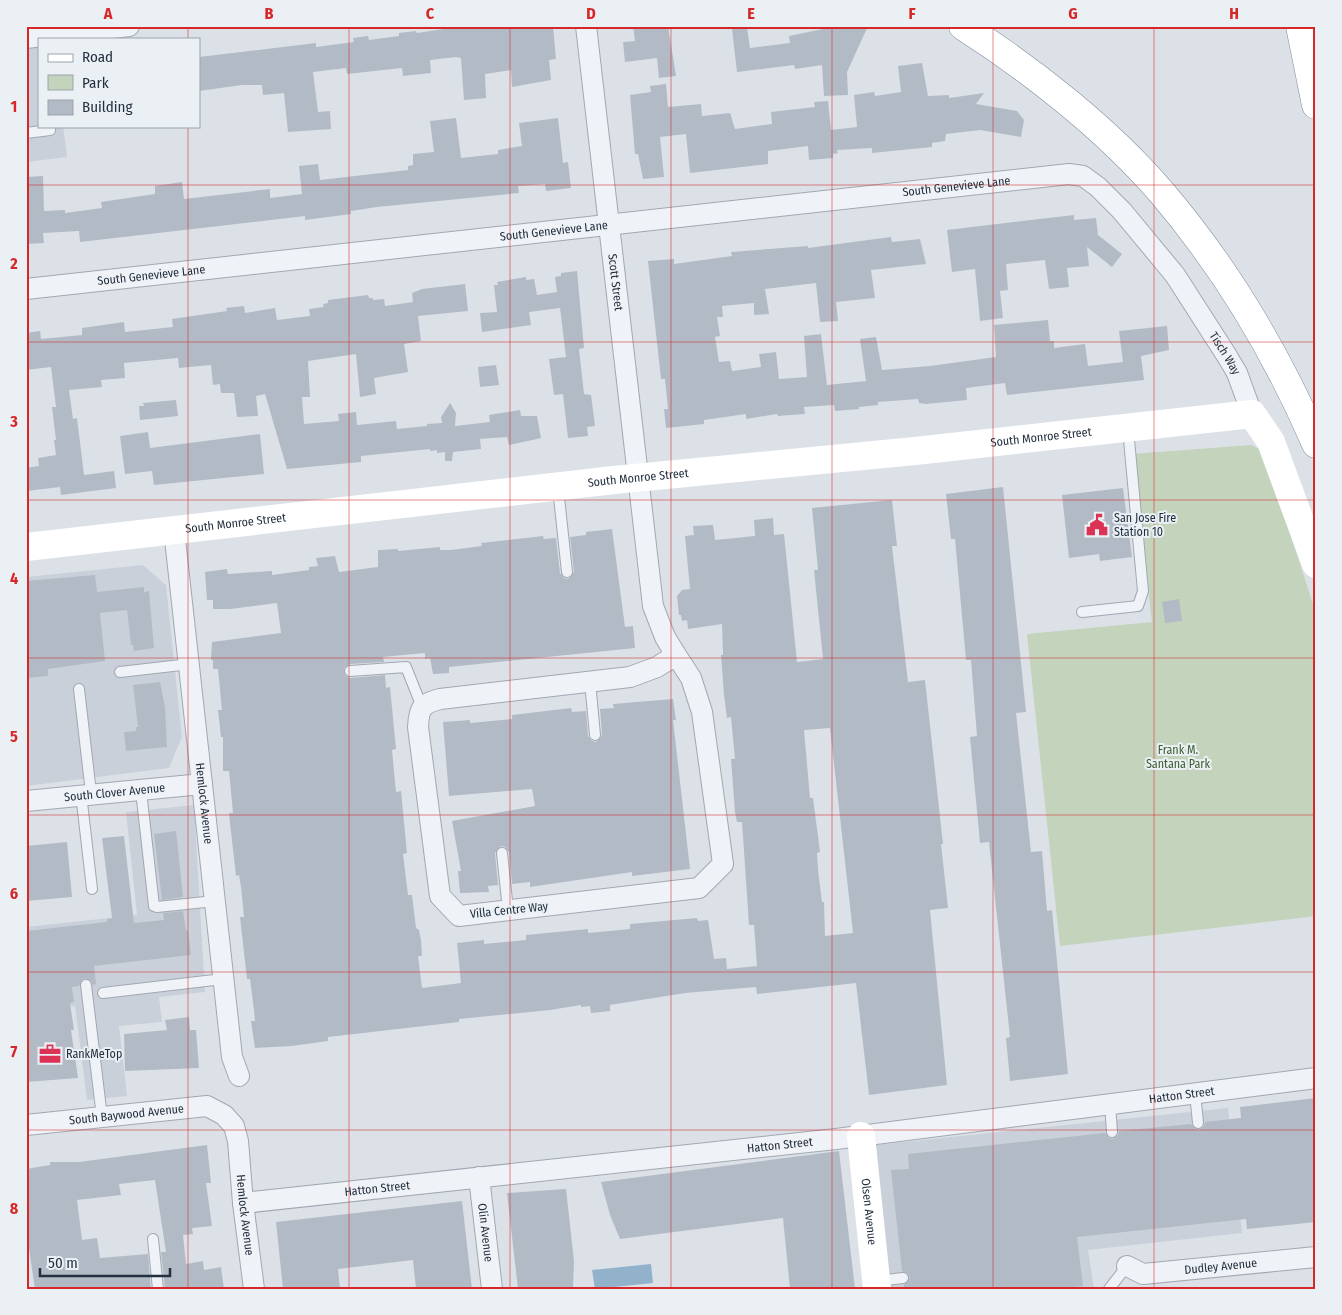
<svg xmlns="http://www.w3.org/2000/svg" width="1342" height="1315" viewBox="0 0 1342 1315" font-family="'Fira Sans Condensed',sans-serif">
	<rect width="100%" height="100%" fill="#dce1e8"/>
	<!-- built -->
	<path fill="#cad0da" d="M39,44V126H63L67,157L26,162V46Z
		M143,565L166,585L182,737L169,768L26,786V577Z
		M194,805L205,992L159,997L162,1022L119,1026L127,1096L87,1100L75,1006L26,1011V927L137,915L126,812Z
		M1228,1108L1242,1233L1088,1250L1094,1289H890L875,1145Z"/>
	<!-- green -->
	<path fill="#c3d3bc" d="M1251,445L1263,451L1316,613V916L1060,946L1027,634L1152,622L1132,454Z"/>
	<!-- water -->
	<path fill="#92b2cc" d="M651,1264L653,1283L595,1289L592,1270Z"/>
	<!-- building -->
	<path fill="#b2bbc5" fill-rule="evenodd" d="M464,26H471V28L553,26L556,59L549,60L551,80L512,87L511,70L485,74L486,98L464,100L461,58L456,57L430,60L431,73L403,76L402,68L347,74L346,68L313,72L318,112L330,111L331,129L288,132L284,93L263,95L262,85H242L199,91V57L316,43V47L354,42L353,38L368,36L369,40L399,36V33L416,31L417,33Z
		M633,26H668L676,76L659,78L657,58L625,62L623,42L635,41Z
		M824,26H868L847,72L848,95L824,96L822,65L795,69L794,65L737,72L732,29L747,27L750,48L790,43L789,36L823,29Z
		M922,63L928,96L949,95V98L984,93L976,104L1017,111L1024,120L1021,137L980,130L946,134L945,141L932,143V147L872,153V148L837,150L838,153L833,154V158L809,160L808,146L768,151V164L690,173L686,134L660,137L664,177L643,179L638,154H635L630,95L651,92L650,86L666,84L668,107L701,104L702,116L730,113L735,129L772,124L771,112L815,107L814,102L828,101L831,130L857,127L854,95L874,92L875,96L901,92L898,66Z
		M456,118L461,158L498,154V150L522,146L519,123L558,118L563,163L568,162L571,188L546,191L545,184L518,186L519,193L377,207L351,211V214L305,220V216L80,242L79,231L43,233L44,243L26,244V177L43,176L44,211L65,210V213L102,208L101,202L155,194V186L182,182L184,199L270,189V198L302,194L299,166L318,164L320,180L408,170V166L413,165V154L434,152L430,121Z
		M1074,215V220L1096,218L1098,235L1122,254L1112,267L1087,247L1089,266L1067,268L1069,287L1049,289L1045,260L1006,264L1008,290L1000,291L1003,318L980,321L975,269L952,272L947,230Z
		M891,237L892,242L920,239L926,264L871,270L875,298L836,302L838,321L820,322L816,283L765,289L769,314L754,315V303L722,306L723,317H717L720,336L715,337L719,362L730,361L732,371L761,367L759,354L776,352L779,379L807,377L804,336L821,334L827,385L866,381L860,339L876,337L882,370L930,366L996,357L994,325L1048,320L1050,341H1054V348L1085,344L1088,366L1123,362L1119,331L1167,326L1169,350L1141,356L1144,380L1007,395L1005,383L966,388L967,400L926,404L919,403L918,399L878,402V405L859,407V409L835,411L834,405L804,407L805,414L778,416L777,414L746,419V414L704,420V424L666,428L664,409H668L665,379H661L648,261L674,259V264L732,256L731,252L808,246V248Z
		M577,271L584,348L579,349L584,394L591,395L595,426L587,427L588,436L568,438L563,394L554,395L549,359L566,357L560,308L529,312L531,325L482,332L480,313L497,312L494,285H498L497,282L526,277V280L534,279L537,295L557,292L555,277L561,276V273Z
		M465,284L468,311L418,316L421,341L404,344L408,372L374,378L376,394L360,397L356,354L308,361L310,397H302L304,424L339,421L338,414L356,412L357,425L396,421L397,429L427,426V424L442,423L441,417L450,403L456,413L455,426L490,422L489,415L520,410L521,416H537L541,438L537,439L509,445L507,437L480,439L481,449L453,452L452,461H445V452L437,453V450L430,451V449L361,456V462L287,469L265,394L256,396L258,416L237,417L234,393H221L220,384L213,385L211,365L179,368L178,358L124,363L125,378L101,380L102,387L69,390L73,419L77,418L84,475L114,471L116,488L61,495L60,487L26,491V468L39,466L38,458L56,455L54,440H56L52,407H56L51,367L26,370V333L40,331L41,339L82,335V328L124,322L125,332L173,327L172,319L227,311L226,308L244,306L245,313L275,308L277,320L310,316L309,309L324,307L323,304L328,303V300L368,295L369,298H373V300L384,299L385,306L413,302L412,293L422,289Z
		M496,365L499,385L480,387L478,367Z
		M176,400L178,416L140,420L139,406H144L143,403Z
		M148,432L150,448L260,434L264,474L154,485L152,471L125,474L120,436Z
		M1003,487L1026,712L1016,713L1031,852L1042,851L1047,911L1052,910L1068,1074L1010,1081L1006,1038L1010,1037L989,842L980,843L970,737L977,736L971,660H966L955,539H951L946,494Z
		M1123,488L1132,557L1100,561L1099,554L1069,558L1062,495Z
		M892,500L897,546H892L908,682L925,680L943,844H941L948,908L930,910L947,1085L869,1095L856,983L757,994L756,987L685,993L610,1005V1011L591,1013L590,1006L581,1007V1005L550,1010L459,1019V1022L328,1037V1041L292,1046L255,1048L251,1021H255L254,1010L250,979H247L240,917H244L241,887L239,875L236,876L230,823L229,813H233L230,781L229,771H223V737H221L218,710H222L218,669H213V660H211L212,642L281,633L277,603L230,609H213V600H207L205,572L227,569L228,574L272,571V575L309,570V567L318,566L316,558L335,556L339,572L378,567V550L398,549V551L440,547V550H451L482,546L481,543L543,536L544,539L556,538L560,573L564,578L568,579L574,572L570,537L586,535V532L612,529L625,627L633,626L635,648L449,667V673L433,674L430,658L425,659V653L383,657L384,662L350,664L344,668L345,675L350,678L385,675L386,688L390,687L396,749L392,750L395,782L396,792L401,791L407,853L403,854L408,895H412L416,928L419,930L421,940L422,956H418L422,988L461,983L457,943L484,940V944L526,940V935L588,929V933L599,932L630,929V924L697,918L698,921L708,920L714,959L726,958L727,969L757,966L754,925H749L748,910L742,822H737L735,812L731,759H735L731,717L727,718L724,695L721,655H723L722,624L688,629L687,620L682,621L681,615H679L677,596L682,590L690,589L685,536L694,535L693,526L713,525L715,540L755,536L754,520L773,518L774,535L784,534L797,662L823,659L814,570H818L812,508ZM830,728L853,933L825,936L824,902H822L818,870L817,853L820,852L813,798H810L804,730Z
		M95,575L97,592L144,587V592L149,591L154,648L134,651L133,645H131L127,610L100,613L105,661L48,669V676L26,678V581Z
		M1179,599L1182,621L1165,623L1162,602Z
		M160,682L165,707L167,747L126,751L124,732L136,731V727H138L133,685Z
		M673,699L676,720H673L690,869L632,876V872L530,887V882L512,884L509,852L505,847L501,846L495,853L498,885L488,886L489,892L460,893L458,871H461L452,821L535,806L532,789L449,796L443,722L470,720V723L481,722L512,719V715L571,708L572,712L586,711L588,736L592,741L596,742L602,735L600,709L614,708L613,704Z
		M176,831L183,897L162,900L154,834Z
		M124,836L134,923L164,920L163,913L183,911L186,931L188,930L191,955L94,966L96,984L93,985L91,981L86,978L82,980L79,986L72,987L74,1002L70,1003L74,1030H71L78,1078L26,1082V931L107,922V919L112,918L102,838Z
		M67,842L72,897L26,901V846Z
		M189,1017L190,1030H196L199,1068L125,1071L124,1034L167,1030L165,1020Z
		M1316,1098V1222L1247,1229L1246,1219L1077,1237L1083,1286L1060,1289H904V1285L910,1278L908,1274L902,1271L891,1170L909,1169L908,1154L1105,1133L1109,1138L1113,1139L1118,1135L1119,1131L1191,1124L1195,1129L1199,1130L1204,1126L1205,1122L1241,1118L1240,1107Z
		M207,1145L211,1183H206L212,1226L192,1228L193,1234L183,1235L186,1264L203,1261L204,1270L221,1267L224,1289H165L161,1252H166L155,1180L119,1184L121,1195L77,1200L82,1240L97,1238L100,1258L148,1254L151,1289H35L26,1228V1169L50,1165V1162H79Z
		M839,1151L855,1289H790L783,1218L620,1239L610,1215L601,1182Z
		M566,1189L574,1261L573,1289H518L507,1193Z
		M462,1201L472,1289H416L413,1260L338,1269L340,1289H283L276,1222Z"/>
	<g fill="none" stroke-linecap="round" stroke-linejoin="round">
		<!-- lane casing -->
		<g stroke="#a1a8b2" stroke-width="12">
			<path id="lane" d="M26,133L50,130V126
				M558,488L567,572
				M1082,612L1138,606L1143,591L1128,429
				M350,671L406,667L422,707
				M120,672L190,664
				M590,682L595,735
				M79,689L91,793
				M141,791L154,906L157,907L215,901
				M81,794L92,889
				M502,853L508,910
				M86,985L102,1117
				M103,993L223,979
				M1195,1093L1198,1123
				M1110,1103L1112,1132
				M153,1239L158,1289
				M877,1281L903,1278
				M1109,1289L1127,1266"/>
		</g>
		<!-- street casing -->
		<g stroke="#a1a8b2" stroke-width="22">
			<g id="street">
				<path id="s1" d="M586,26L653,606L665,637L676,655"/>
				<path d="M26,38L129,26"/>
				<path id="s2" d="M26,289L1069,174L1083,176L1098,187L1122,211L1175,275L1227,356L1237,373L1252,414"/>
				<path id="s3" d="M174,530L232,1057L239,1076"/>
				<path d="M676,655L691,678L702,712L723,864L699,888L459,916L440,896L418,727C419,707 422,704 440,699L630,677L657,667Z"/>
				<path id="s4" d="M26,801L202,784"/>
				<path id="s5" d="M26,1125L207,1106L224,1115L234,1126L238,1141L243,1203L254,1289"/>
				<path id="s6" d="M479,1177L492,1289"/>
				<path id="s7" d="M243,1203L836,1139L1316,1078"/>
				<path id="s8" d="M1127,1266L1143,1274L1316,1257"/>
			</g>
		</g>
		<!-- highway casing -->
		<g stroke="#828fa0" stroke-width="29">
			<path id="highway" d="M963,26C1033,71 1108,130 1162,193C1226,268 1277,354 1316,444
				M1300,26L1316,105"/>
		</g>
		<!-- lane -->
		<use href="#lane" stroke="#eff2f6" stroke-width="10"/>
		<!-- street -->
		<use href="#street" stroke="#eff2f6" stroke-width="20"/>
		<!-- secondary -->
		<g stroke="#fff" stroke-width="28">
			<path id="s9" d="M26,547L614,480L915,451L1252,414L1271,442L1316,564"/>
			<path id="s10" d="M861,1136L877,1289"/>
		</g>
		<!-- highway -->
		<use href="#highway" stroke="#fff" stroke-width="28"/>
	</g>
	<!-- grid -->
	<path fill="none" stroke="#d62828" stroke-width="1" stroke-opacity="0.55" d="M188,26V39M349,26V1289M510,26V1289M671,26V1289M832,26V1289M993,26V1289M1154,26V1289M188,126V1289M26,185H1316M26,342H1316M26,500H1316M26,658H1316M26,815H1316M26,972H1316M26,1130H1316"/>
	<!-- icons -->
	<defs>
		<g id="civic-bare" transform="scale(1.725)"><path d="M-.6-6.5H3V-4.5H.6V-3L4-1V1h2V6H-6V1h2V-1L-.6-3ZM-1.2 2.5V6h2.4V2.5Z" fill="#dc3256" stroke="#ebf0f5" stroke-width="2.5" paint-order="stroke"/></g>
		<g id="office-bare" transform="scale(1.725)"><path d="M-6-3h4V-5.5h4V-3h4V5H-6ZM-1-4.5V-3h2v-1.5ZM-6 0V1H6V0Z" fill="#dc3256" stroke="#ebf0f5" stroke-width="2.5" paint-order="stroke"/></g>
	</defs>
	<g fill-rule="evenodd">
		<use href="#civic-bare" x="1097" y="525"/>
		<use href="#office-bare" x="50" y="1054"/>
	</g>
	<g text-anchor="middle" dominant-baseline="central" stroke-width="4" stroke-linejoin="round" paint-order="stroke">
		<!-- street labels -->
		<g font-size="12" fill="#24303f" stroke="#ebf0f5">
			<text stroke="none"><textPath href="#s2" startOffset="936">South Genevieve Lane</textPath></text>
			<text stroke="none"><textPath href="#s2" startOffset="531">South Genevieve Lane</textPath></text>
			<text stroke="none"><textPath href="#s2" startOffset="126">South Genevieve Lane</textPath></text>
			<text stroke="none"><textPath href="#s1" startOffset="258">Scott Street</textPath></text>
			<text stroke="none"><textPath href="#s2" startOffset="1292">Tisch Way</textPath></text>
			<text stroke="none"><textPath href="#s9" startOffset="1021">South Monroe Street</textPath></text>
			<text stroke="none"><textPath href="#s9" startOffset="616">South Monroe Street</textPath></text>
			<text stroke="none"><textPath href="#s9" startOffset="211">South Monroe Street</textPath></text>
			<text stroke="none"><textPath href="#s4" startOffset="89">South Clover Avenue</textPath></text>
			<text stroke="none"><textPath href="#s3" startOffset="275">Hemlock Avenue</textPath></text>
			<text transform="translate(509 910) rotate(-6)">Villa Centre Way</text>
			<text stroke="none"><textPath href="#s7" startOffset="945">Hatton Street</textPath></text>
			<text stroke="none"><textPath href="#s5" startOffset="101">South Baywood Avenue</textPath></text>
			<text stroke="none"><textPath href="#s7" startOffset="540">Hatton Street</textPath></text>
			<text stroke="none"><textPath href="#s7" startOffset="135">Hatton Street</textPath></text>
			<text stroke="none"><textPath href="#s10" startOffset="76">Olsen Avenue</textPath></text>
			<text stroke="none"><textPath href="#s5" startOffset="306">Hemlock Avenue</textPath></text>
			<text stroke="none"><textPath href="#s6" startOffset="56">Olin Avenue</textPath></text>
			<text stroke="none"><textPath href="#s8" startOffset="96">Dudley Avenue</textPath></text>
		</g>
		<!-- poi labels -->
		<g font-size="12" fill="#24303f" stroke="#ebf0f5" text-anchor="start">
			<text x="1114" y="518">San Jose Fire<tspan x="1114" dy="14">Station 10</tspan></text>
			<text x="66" y="1054">RankMeTop</text>
		</g>
		<!-- park labels -->
		<g font-size="12" fill="#3b5d30" stroke="#ebf0f5">
			<text x="1178" y="750">Frank M.<tspan x="1178" dy="14">Santana Park</tspan></text>
		</g>
	</g>
	<!-- border -->
	<rect width="1342" height="1315" fill="none" stroke="#ebf0f5" stroke-width="55"/>
	<!-- legend -->
	<rect x="38" y="38" width="162" height="90" fill="#ebf0f5" stroke="#9ba3ac"/>
	<rect x="48" y="54" width="25" height="8" fill="#ffffff" stroke="#9ba3ac"/>
	<text x="82" y="62" font-size="15" fill="#24303f">Road</text>
	<rect x="48" y="75" width="25" height="15" fill="#c3d3bc" stroke="#9ba3ac"/>
	<text x="82" y="88" font-size="15" fill="#24303f">Park</text>
	<rect x="48" y="100" width="25" height="15" fill="#b2bbc5" stroke="#9ba3ac"/>
	<text x="82" y="112" font-size="15" fill="#24303f">Building</text>
	<!-- scale -->
	<path d="M40 1268v8h130v-8" fill="none" stroke="#24303f" stroke-width="2.5"/>
	<text x="48" y="1268" font-size="15" fill="#24303f" stroke="#ebf0f5" stroke-width="4" paint-order="stroke">50 m</text>
	<rect x="28" y="28" width="1286" height="1260" fill="none" stroke="#d62828" stroke-width="2"/>
	<g font-size="16" text-anchor="middle" font-weight="bold" fill="#d62828">
		<text x="108" y="19">A</text>
		<text x="269" y="19">B</text>
		<text x="430" y="19">C</text>
		<text x="591" y="19">D</text>
		<text x="751" y="19">E</text>
		<text x="912" y="19">F</text>
		<text x="1073" y="19">G</text>
		<text x="1234" y="19">H</text>
		<text x="14" y="112">1</text>
		<text x="14" y="269">2</text>
		<text x="14" y="427">3</text>
		<text x="14" y="584">4</text>
		<text x="14" y="742">5</text>
		<text x="14" y="899">6</text>
		<text x="14" y="1057">7</text>
		<text x="14" y="1214">8</text>
	</g>
</svg>
